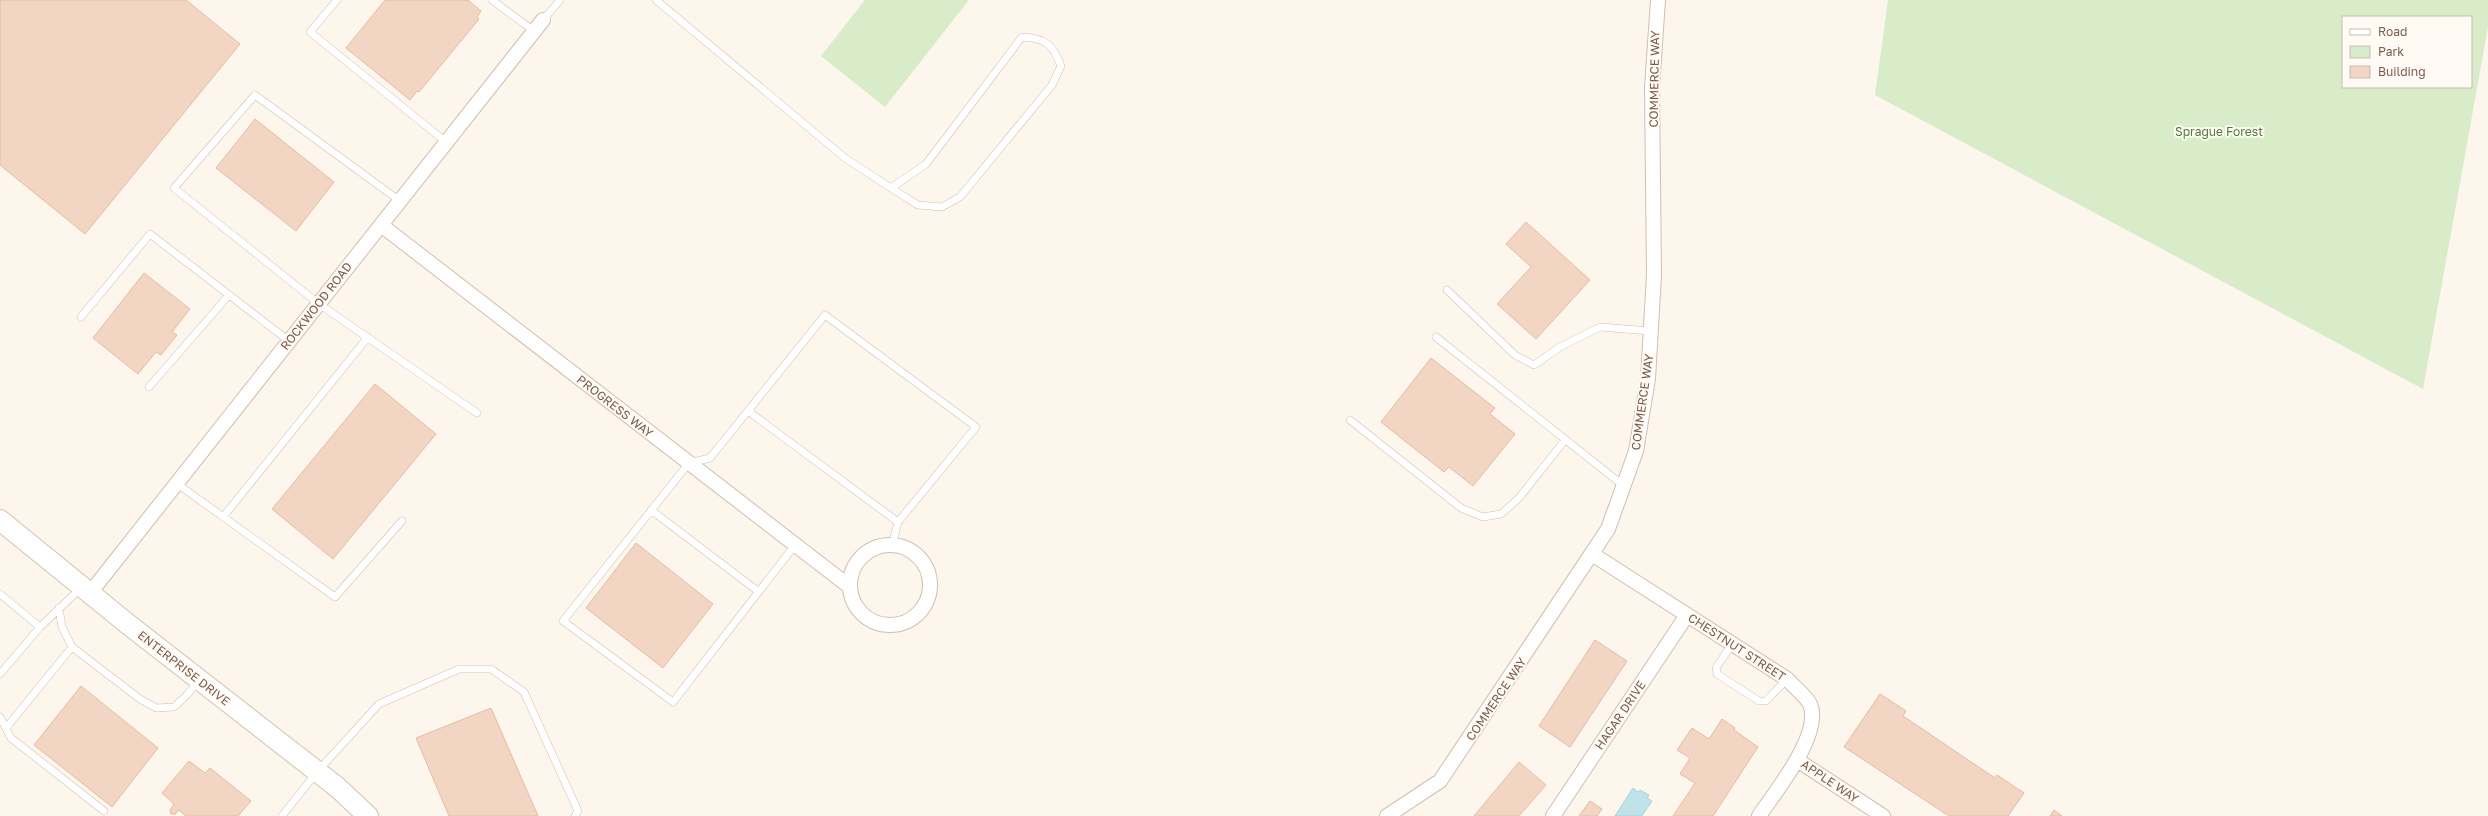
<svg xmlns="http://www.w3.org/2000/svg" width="2488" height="816" viewBox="0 0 2488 816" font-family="'Golos Text',sans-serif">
	<rect width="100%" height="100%" fill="#fdf6ec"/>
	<!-- green -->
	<path fill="#d8ecc9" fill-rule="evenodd" d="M865,0H969L885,107L821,56Z
		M1888,0H2488V27L2423,389L1875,95ZM2343,17H2471V87H2343Z"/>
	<!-- water -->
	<path fill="#bfe3e8" stroke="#a5d3da" d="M1633,788L1638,792L1640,790L1649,795L1647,798L1652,801L1642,816H1615Z"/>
	<!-- building -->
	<path fill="#f3d5c3" stroke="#e6bba3" d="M0,0H186L240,44L85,234L0,165Z
		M385,0H468L481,11L477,17L479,19L419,92L417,91L410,100L346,48Z
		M255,119L334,182L296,231L216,168Z
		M1526,222L1590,280L1536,339L1497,304L1531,267L1506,244Z
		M144,273L190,309L172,332L177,335L161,355L156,352L138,374L93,338Z
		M1431,358L1495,408L1490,414L1515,434L1473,486L1449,467L1444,472L1381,422Z
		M375,384L436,434L333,559L272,509Z
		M636,543L713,604L663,668L586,608Z
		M1595,640L1627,661L1570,747L1539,726Z
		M81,686L158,748L112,807L34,745Z
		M1880,694L1906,711L1903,716L1995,778L1997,775L2024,793L2008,816H1949L1844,747Z
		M491,708L538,816H449L416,738Z
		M1722,719L1735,728L1734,730L1758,747L1713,816H1673L1695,783L1680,774L1690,758L1677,750L1692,728L1709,739Z
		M189,761L205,773L210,768L251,801L238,816H186L179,810L175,814H171L170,810L174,804L162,793Z
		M1519,762L1546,785L1519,816H1474Z
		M1590,801L1602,809L1597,816H1579Z
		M2054,810L2062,816H2050Z"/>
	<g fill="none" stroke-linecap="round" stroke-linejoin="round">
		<!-- lane casing -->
		<g stroke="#d1beb0" stroke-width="8">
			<path id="lane" d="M337,0L310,32L446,142
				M492,0L534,31
				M656,0L845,158L891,188L918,205L942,207L960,197L1052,85L1061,66C1053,44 1045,38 1022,37L926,164L891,188
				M543,20L560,0
				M400,201L255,95L174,188L319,304L477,413
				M1447,290L1515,355L1534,365L1560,347L1600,327L1650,331
				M81,317L150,234L289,341
				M1436,337L1624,486
				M149,387L229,295
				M748,411L898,522
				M1350,420L1461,508L1483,517L1501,514L1519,498L1565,440
				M176,483L335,597L402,521
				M651,510L759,592
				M223,517L368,337
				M795,545L673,702L563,621L689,463L710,458L825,315L976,427L898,522L892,546
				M0,594L40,627
				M59,608L62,627L72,647L140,699L156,708L174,707L187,695L199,680
				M1732,644L1716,668L1717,674L1759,701H1766L1787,679
				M0,674L40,627L82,587
				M0,717L11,738L104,811
				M6,728L72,647
				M282,816L317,772L379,704L459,669H491L524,692L578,811L575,816"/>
		</g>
		<!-- street casing -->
		<g stroke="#d1beb0" stroke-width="16">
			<path id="street" d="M381,225L850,587
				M850 585a40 40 0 1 1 80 0a40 40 0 1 1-80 0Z
				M1592,554L1787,679C1793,686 1806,696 1810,704C1823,734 1775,792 1759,816
				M90,593L543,20
				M1797,760L1883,816
				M1387,816L1440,781L1608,529L1636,451L1648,379L1654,275L1652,88L1658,0
				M1553,816L1687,615"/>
		</g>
		<!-- secondary casing -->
		<g stroke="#d6c0b0" stroke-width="22">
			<path id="secondary" d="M0,520L129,625L337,787L368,816"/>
		</g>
		<!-- lane -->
		<use href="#lane" stroke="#fff" stroke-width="7"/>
		<!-- street -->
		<use href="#street" stroke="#fff" stroke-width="14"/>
		<!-- secondary -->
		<use href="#secondary" stroke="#fff" stroke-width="20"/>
	</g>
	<g text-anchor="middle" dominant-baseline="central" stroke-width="4" stroke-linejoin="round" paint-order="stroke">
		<!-- street labels -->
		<g font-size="12" fill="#7a5c4d" stroke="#fffaf3">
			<text transform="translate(1654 79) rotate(-89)">COMMERCE WAY</text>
			<text transform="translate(316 306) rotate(-52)">ROCKWOOD ROAD</text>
			<text transform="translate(1642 402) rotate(-82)">COMMERCE WAY</text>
			<text transform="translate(615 406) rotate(38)">PROGRESS WAY</text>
			<text transform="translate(1737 647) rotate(33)">CHESTNUT STREET</text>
			<text transform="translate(184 668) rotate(38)">ENTERPRISE DRIVE</text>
			<text transform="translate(1496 699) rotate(-56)">COMMERCE WAY</text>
			<text transform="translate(1620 715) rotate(-56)">HAGAR DRIVE</text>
			<text transform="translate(1830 781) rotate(34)">APPLE WAY</text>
		</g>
		<!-- park labels -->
		<g font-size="12" fill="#537a41" stroke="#fffaf3">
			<text x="2219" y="131">Sprague Forest</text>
		</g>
	</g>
	<!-- legend -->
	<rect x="2342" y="16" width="130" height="72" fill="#fffaf3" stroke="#cabbb1"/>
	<rect x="2350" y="29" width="20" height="6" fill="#ffffff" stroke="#cabbb1"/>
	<text x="2378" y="36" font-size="12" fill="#7a5c4d">Road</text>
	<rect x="2350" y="46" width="20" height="12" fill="#d8ecc9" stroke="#cabbb1"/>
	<text x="2378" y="56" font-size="12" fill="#7a5c4d">Park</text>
	<rect x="2350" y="66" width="20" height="12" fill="#f3d5c3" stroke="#cabbb1"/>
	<text x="2378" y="76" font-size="12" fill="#7a5c4d">Building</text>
</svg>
